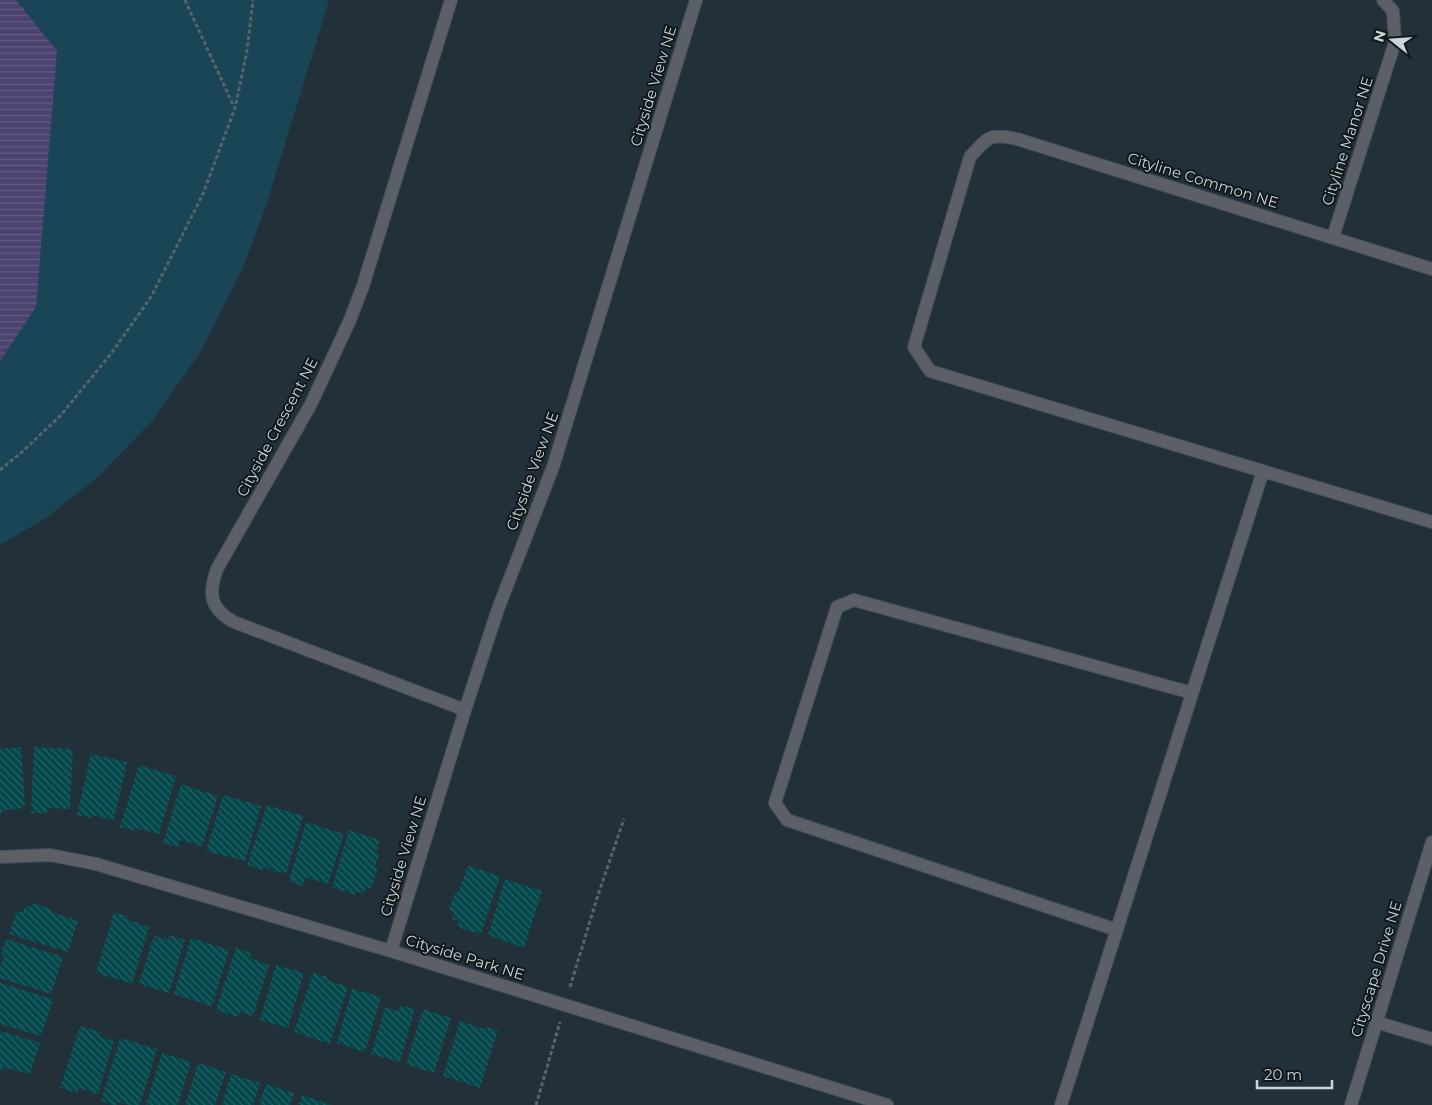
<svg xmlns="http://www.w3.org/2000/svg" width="1432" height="1105" viewBox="0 0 1432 1105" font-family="Montserrat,sans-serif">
	<defs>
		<pattern id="water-rules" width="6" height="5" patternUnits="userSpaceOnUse" patternTransform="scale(1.25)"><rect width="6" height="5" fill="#4c4270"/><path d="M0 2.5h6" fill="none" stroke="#645c84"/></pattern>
		<pattern id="building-back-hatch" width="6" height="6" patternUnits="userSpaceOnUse" patternTransform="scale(1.25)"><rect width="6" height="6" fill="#04484b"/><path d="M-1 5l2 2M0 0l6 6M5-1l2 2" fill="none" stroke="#276264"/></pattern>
	</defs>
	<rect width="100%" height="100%" fill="#223139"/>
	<!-- park -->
	<path fill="#1a4557" d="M0,0H329L267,203L243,268L201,351L153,420L99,476L46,518L0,545Z"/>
	<!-- water -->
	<path fill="url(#water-rules)" d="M0,0H16L57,51L36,307L0,361Z"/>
	<!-- building -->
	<path fill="url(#building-back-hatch)" d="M21,747L25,806H21V809L2,810V815H0V749Z
		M34,747L73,749L70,809L47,808V813H31Z
		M91,754L127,762L114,820L92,815L91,818L77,815Z
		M139,765L176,776L159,834L136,828L135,831L120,827Z
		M181,784L218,796L202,846L180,840L178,847L163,843Z
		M223,795L261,806L245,861L206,851Z
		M267,805L303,816L286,874L264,867L263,870L247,865Z
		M306,822L344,834L328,884L306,877L303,886L289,881Z
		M349,830L380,840L376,854H379L375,867L378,868L371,888L366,887L364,894L356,891L355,895L332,887Z
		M468,866L500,876L481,934L457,927L459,921L452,919L454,912L449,910L455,892L458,893Z
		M505,879L542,891L524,948L488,935Z
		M32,903L51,909L50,911L78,921L68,952L9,934L17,911L23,913L25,905L31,907Z
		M114,912L129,917L128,920L149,927L132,984L96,973Z
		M169,935L185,940L169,993L139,984L154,936L168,940Z
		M191,938L229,950L212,1006L174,994Z
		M6,939L63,957L51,994L0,978V967L4,955L1,954Z
		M236,948L251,953L250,958L269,965L253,1016L240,1012L238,1017L216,1010Z
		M276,965L304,973L288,1028L260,1020Z
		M313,973L328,977L327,980L348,987L330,1044L294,1032Z
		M0,983L53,999L41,1036L0,1024Z
		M352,989L381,997L365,1052L337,1043Z
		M400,1005L415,1009L400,1062L371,1054L385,1007L398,1011Z
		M423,1009L451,1018L434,1073L406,1064Z
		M460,1021L484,1029L485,1027L498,1030L480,1088L443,1076Z
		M80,1026L101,1032L100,1037L114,1041L98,1094L79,1088L77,1093L60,1088Z
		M0,1031L40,1043L30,1074L3,1067L2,1071H0Z
		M120,1038L157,1049L140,1105H129L118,1102L117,1105H112L101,1101Z
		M162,1053L191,1062L178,1105H146Z
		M198,1063L226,1072L215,1105H185Z
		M231,1074L260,1083L253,1105H222Z
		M266,1084L294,1093L290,1105H259Z
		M302,1095L332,1105H299Z"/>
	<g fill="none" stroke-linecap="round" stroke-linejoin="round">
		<!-- minor casing -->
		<g stroke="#404e56" stroke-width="14">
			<path id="minor" d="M451,0L363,286L350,320L311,404L217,569C208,594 210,609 234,622L465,710
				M1333,237L1395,42L1393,11L1383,0
				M1432,269L1017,139C989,133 988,137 970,157L914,347L930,371L1432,522
				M0,857L50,855L96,864L391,951L887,1105
				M1117,930L787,820L775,803L837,607L854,600L1192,693
				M391,951L465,710L498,609L553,467L696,0
				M1376,1022L1432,1039
				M1061,1105L1263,471"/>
		</g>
		<!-- tertiary casing -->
		<g stroke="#404e56" stroke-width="14">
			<path id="tertiary" d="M1351,1105L1432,842"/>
		</g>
		<!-- path -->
		<path stroke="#57646b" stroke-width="3" stroke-dasharray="4 2.5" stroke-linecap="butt" d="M185,0L234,107
			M0,470L23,451L61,415L110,355L151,297L203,194L235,108L247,51L253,0
			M570,987L598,895L624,819
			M536,1105L560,1022"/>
		<!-- minor -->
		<use href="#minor" stroke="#5c6066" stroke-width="12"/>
		<!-- tertiary -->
		<use href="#tertiary" stroke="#5c6066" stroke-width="12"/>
	</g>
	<g text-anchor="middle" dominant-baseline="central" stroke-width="4" stroke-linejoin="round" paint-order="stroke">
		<!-- street labels -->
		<g font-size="15" fill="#cbd4d9" stroke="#11181b">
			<text transform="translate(653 86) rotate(-73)">Cityside View NE</text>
			<text transform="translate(1347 141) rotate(-72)">Cityline Manor NE</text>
			<text transform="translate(1203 180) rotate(17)">Cityline Common NE</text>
			<text transform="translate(277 427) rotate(-62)">Cityside Crescent NE</text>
			<text transform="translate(532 471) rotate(-70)">Cityside View NE</text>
			<text transform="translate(403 856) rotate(-73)">Cityside View NE</text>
			<text transform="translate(465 957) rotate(17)">Cityside Park NE</text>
			<text transform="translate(1376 969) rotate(-73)">Cityscape Drive NE</text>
		</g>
	</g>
	<!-- north arrow -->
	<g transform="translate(1392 40) rotate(287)" stroke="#11181b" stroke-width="4" paint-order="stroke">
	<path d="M0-4L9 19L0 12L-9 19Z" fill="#cbd4d9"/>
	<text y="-8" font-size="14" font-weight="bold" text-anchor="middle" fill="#cbd4d9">N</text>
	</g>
	<!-- scale -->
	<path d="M1257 1080v8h75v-8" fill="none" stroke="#cbd4d9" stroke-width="2.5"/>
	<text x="1264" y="1080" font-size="15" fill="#cbd4d9" stroke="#11181b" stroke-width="4" paint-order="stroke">20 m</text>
</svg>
